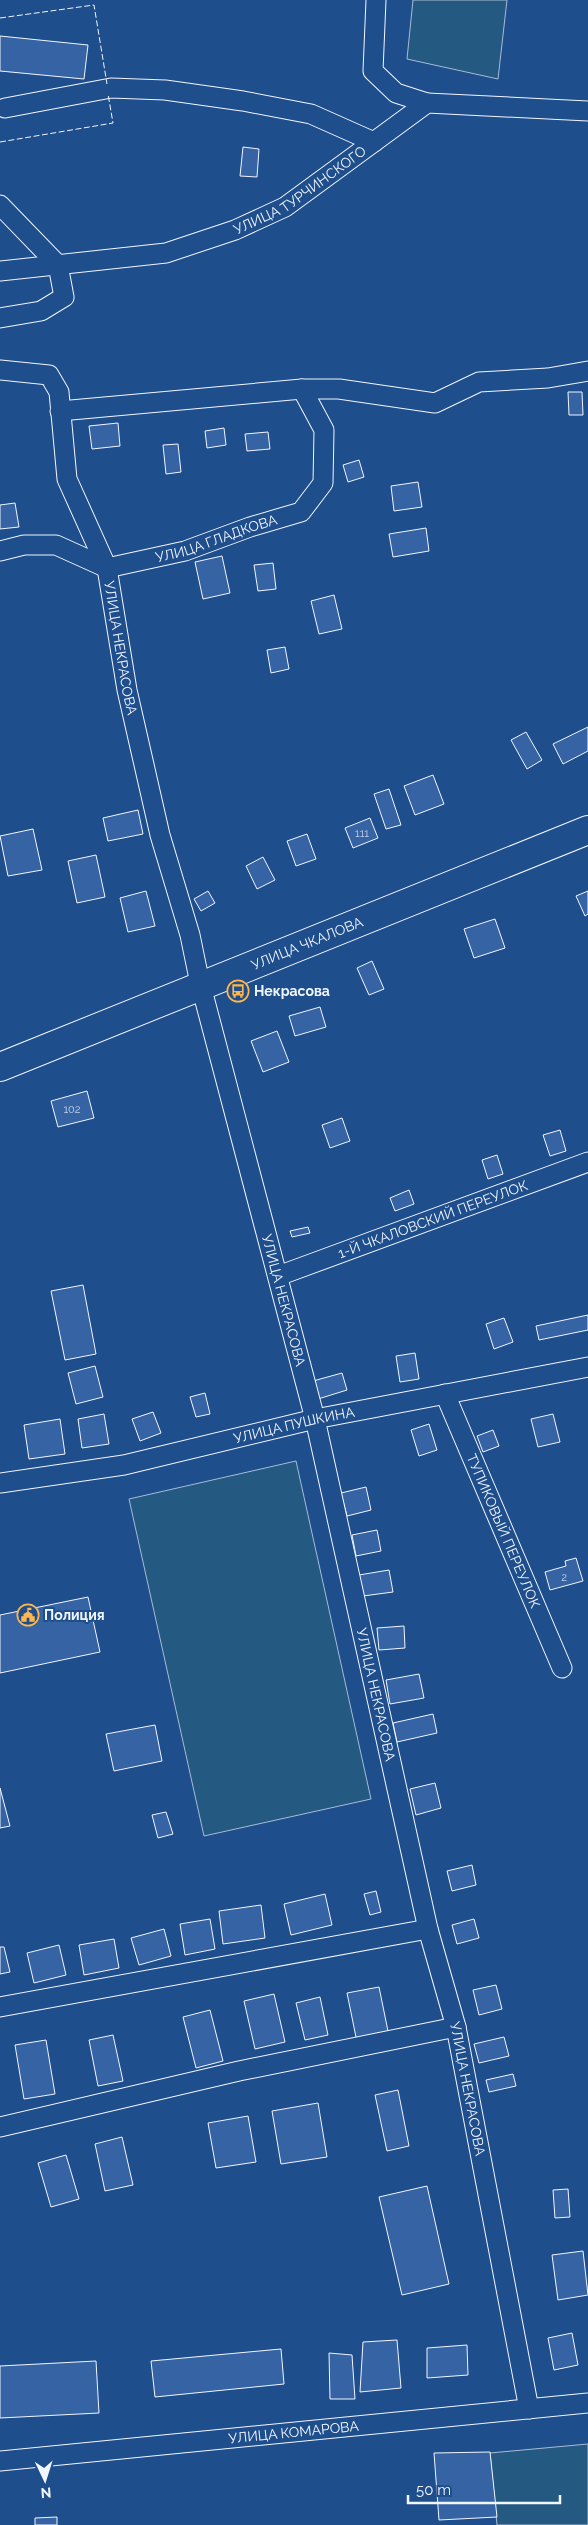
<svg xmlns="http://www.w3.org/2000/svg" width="588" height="2525" viewBox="0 0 588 2525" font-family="Raleway,sans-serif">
	<rect width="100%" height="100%" fill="#1f4e8c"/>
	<!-- green -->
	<path fill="#245a82" stroke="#a8bbd7" d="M413,0H507L498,79L407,59Z
		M296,1461L371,1799L204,1836L129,1499Z
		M588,2444V2525H497L490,2453Z"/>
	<!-- building -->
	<path fill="#3563a3" stroke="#f2f6ff" d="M0,36L88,45L84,79L0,71Z
		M243,147L259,149L257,177L240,176Z
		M568,392H582L583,415H569Z
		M118,423L120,446L92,449L89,426Z
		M224,428L226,445L207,448L205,431Z
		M268,432L270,449L247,451L245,434Z
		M178,444L181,472L166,474L163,445Z
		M359,460L364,477L348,482L343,465Z
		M418,482L422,507L394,511L391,486Z
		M15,503L19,527L0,529V505Z
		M426,528L429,551L393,557L389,534Z
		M222,556L230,593L203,599L195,562Z
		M273,563L276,589L258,591L254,565Z
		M334,595L342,629L319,634L311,601Z
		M285,647L289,669L271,673L267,650Z
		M588,727V751L563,764L553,744Z
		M526,732L542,760L527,769L511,740Z
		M433,775L444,804L415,815L404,786Z
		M389,789L401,825L386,829L374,794Z
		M138,810L143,834L108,841L103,818Z
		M370,818L378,838L353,848L345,828Z
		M33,829L42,870L8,876L0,836Z
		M307,834L316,859L296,866L287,841Z
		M96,855L105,897L77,903L68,861Z
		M263,857L275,880L257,889L246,866Z
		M146,891L155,926L128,932L120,898Z
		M208,891L215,903L201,911L194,899Z
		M588,891V914L585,916L576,896Z
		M495,919L505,948L474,958L464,929Z
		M372,961L384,989L369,995L357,968Z
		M320,1007L326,1027L295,1036L289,1016Z
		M277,1031L289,1062L263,1072L251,1041Z
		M87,1091L94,1118L58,1127L51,1101Z
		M342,1118L350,1141L330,1148L322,1125Z
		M560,1130L566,1151L550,1156L543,1135Z
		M497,1155L503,1174L488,1179L482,1160Z
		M409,1190L414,1204L395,1211L390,1198Z
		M308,1227L310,1233L292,1237L290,1231Z
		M83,1285L96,1354L65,1360L51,1291Z
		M588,1315V1330L539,1340L536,1326Z
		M504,1318L513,1342L494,1349L486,1324Z
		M415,1353L419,1379L400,1382L396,1356Z
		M95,1366L103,1397L76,1404L68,1373Z
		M342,1373L347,1390L318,1399L313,1381Z
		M205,1393L210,1414L196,1417L190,1397Z
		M153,1412L161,1433L140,1441L132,1419Z
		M104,1414L109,1444L82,1448L78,1419Z
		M553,1414L560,1442L538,1447L531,1419Z
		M60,1419L65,1454L29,1459L24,1425Z
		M429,1424L437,1450L419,1456L411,1430Z
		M493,1430L499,1446L483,1452L477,1436Z
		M366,1487L371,1510L347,1516L341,1493Z
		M377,1530L381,1551L356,1556L352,1535Z
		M576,1558L583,1581L550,1590L545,1572L566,1566L565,1561Z
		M389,1570L393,1592L363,1596L359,1575Z
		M88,1597L100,1652L0,1673V1615Z
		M404,1626L405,1648L379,1650L377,1628Z
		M419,1674L424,1698L390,1704L386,1680Z
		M433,1714L437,1733L397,1742L393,1723Z
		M155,1725L162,1761L114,1771L106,1734Z
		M435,1783L441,1808L416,1815L410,1789Z
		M0,1788L10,1826L0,1828Z
		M166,1812L173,1834L158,1838L152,1815Z
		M472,1865L476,1885L452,1891L447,1871Z
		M376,1891L381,1912L370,1915L364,1894Z
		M325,1894L332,1925L291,1935L284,1904Z
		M261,1905L265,1938L223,1944L219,1911Z
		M210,1919L215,1949L185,1955L180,1924Z
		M474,1919L479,1938L457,1944L452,1925Z
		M164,1929L171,1956L139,1965L131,1938Z
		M114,1939L119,1968L84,1975L79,1945Z
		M59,1945L66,1975L34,1983L27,1953Z
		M0,1947H4L10,1972L0,1974Z
		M496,1985L502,2009L479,2015L473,1990Z
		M379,1987L389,2036L357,2042L347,1993Z
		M274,1994L285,2042L255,2049L244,2001Z
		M320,1997L328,2035L305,2040L296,2003Z
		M210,2010L223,2061L196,2068L183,2017Z
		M113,2035L123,2081L98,2086L89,2040Z
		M504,2037L509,2056L479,2063L474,2044Z
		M46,2040L55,2094L24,2099L15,2045Z
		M513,2074L516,2086L489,2092L486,2080Z
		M398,2090L409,2146L387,2151L375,2095Z
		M318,2103L327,2157L281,2164L272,2111Z
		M248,2116L256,2162L216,2168L208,2123Z
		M122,2137L133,2185L105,2191L95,2144Z
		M66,2155L79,2199L51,2207L38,2163Z
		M427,2186L449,2284L402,2295L379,2197Z
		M568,2189L570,2217L555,2218L553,2190Z
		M583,2251L588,2295L558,2300L552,2255Z
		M572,2333L578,2365L554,2370L548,2338Z
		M397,2340L401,2388L360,2392L363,2342Z
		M467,2345L468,2375L427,2378V2348Z
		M281,2349L284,2384L155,2397L151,2361Z
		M329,2353L352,2355L355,2399H330Z
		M96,2361L99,2413L0,2418V2366Z
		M490,2452L497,2517L439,2520L434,2453Z
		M57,2517V2525H35V2518Z"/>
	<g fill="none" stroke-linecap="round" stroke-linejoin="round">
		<!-- street casing -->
		<g stroke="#f2f6ff" stroke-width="21">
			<g id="street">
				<path d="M376,0L373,71L396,93L427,103"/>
				<path d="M5,108L111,88L165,90L243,101L311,114L374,142"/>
				<path d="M0,205L58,265L64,297L41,311L0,318"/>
				<path id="s1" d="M0,271L166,253L235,230L285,207L427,103L588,111"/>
				<path id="s2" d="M0,370L49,375L59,392L67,479L107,568L127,690L160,835L190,935L198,974"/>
				<path d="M60,411L302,389H339L435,403L479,382L548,378L588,371"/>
				<path id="s3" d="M0,551L24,545H56L107,568L185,551L250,527L301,512L323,483L324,430L302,389"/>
				<path id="s4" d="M201,986L315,1419L428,1929L456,2027L529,2409"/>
				<path id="s5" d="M278,1276L588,1162"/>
				<path id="s6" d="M445,1394L562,1668"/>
				<path id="s7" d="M0,1483L124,1465L315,1419L588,1367"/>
				<path d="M0,2007L428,1929"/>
				<path d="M0,2127L239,2071L456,2027"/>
				<path id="s8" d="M0,2461L588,2403"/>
			</g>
		</g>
		<!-- primary casing -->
		<g stroke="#f2f6ff" stroke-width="30">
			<g id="primary">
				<path id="s9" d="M0,1067L588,830"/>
			</g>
		</g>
		<!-- street -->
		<use href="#street" stroke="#1f4e8c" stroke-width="19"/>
		<!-- primary -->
		<use href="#primary" stroke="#1f4e8c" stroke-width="28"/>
		<!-- fence -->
		<path stroke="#f2f6ff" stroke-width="1" stroke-dasharray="6 2.5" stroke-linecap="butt" d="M0,18L94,5L107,84
			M0,142L113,123L108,94"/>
	</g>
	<!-- icons -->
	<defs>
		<g id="bus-ring" transform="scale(1.125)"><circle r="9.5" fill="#1f4e8c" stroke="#ffb74d" stroke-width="1.5"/><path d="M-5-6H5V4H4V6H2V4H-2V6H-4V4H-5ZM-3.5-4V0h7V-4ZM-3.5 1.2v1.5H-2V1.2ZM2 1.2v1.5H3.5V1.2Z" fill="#ffb74d"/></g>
		<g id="civic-ring" transform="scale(1.125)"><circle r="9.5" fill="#1f4e8c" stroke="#ffb74d" stroke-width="1.5"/><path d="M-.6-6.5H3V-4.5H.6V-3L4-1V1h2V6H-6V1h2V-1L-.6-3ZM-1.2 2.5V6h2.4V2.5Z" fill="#ffb74d"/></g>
	</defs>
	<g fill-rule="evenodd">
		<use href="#bus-ring" x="238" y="991"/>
		<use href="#civic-ring" x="28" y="1615"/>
	</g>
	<g text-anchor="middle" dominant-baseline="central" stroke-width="4" stroke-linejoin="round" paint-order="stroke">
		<!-- number labels -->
		<g font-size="11" fill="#c3d1e8">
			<text x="362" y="833">111</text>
			<text x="72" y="1109">102</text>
			<text x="564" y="1577">2</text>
		</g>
		<!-- street labels -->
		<g font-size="14" fill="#f2f6ff" stroke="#1f4e8c">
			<text stroke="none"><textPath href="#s1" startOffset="316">УЛИЦА ТУРЧИНСКОГО</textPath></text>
			<text stroke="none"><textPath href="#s3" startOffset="226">УЛИЦА ГЛАДКОВА</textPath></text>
			<text stroke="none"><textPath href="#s2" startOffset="335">УЛИЦА НЕКРАСОВА</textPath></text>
			<text stroke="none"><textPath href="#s9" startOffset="331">УЛИЦА ЧКАЛОВА</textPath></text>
			<text stroke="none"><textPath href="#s5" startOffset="165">1-Й ЧКАЛОВСКИЙ ПЕРЕУЛОК</textPath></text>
			<text stroke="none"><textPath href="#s4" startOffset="325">УЛИЦА НЕКРАСОВА</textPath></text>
			<text stroke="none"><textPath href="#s7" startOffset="300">УЛИЦА ПУШКИНА</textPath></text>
			<text stroke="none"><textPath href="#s6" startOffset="149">ТУПИКОВЫЙ ПЕРЕУЛОК</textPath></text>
			<text stroke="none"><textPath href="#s4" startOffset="730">УЛИЦА НЕКРАСОВА</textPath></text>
			<text stroke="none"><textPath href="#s4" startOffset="1135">УЛИЦА НЕКРАСОВА</textPath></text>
			<text stroke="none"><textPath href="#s8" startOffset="295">УЛИЦА КОМАРОВА</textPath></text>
		</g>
		<!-- poi labels -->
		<g font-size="14" font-weight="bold" fill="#f2f6ff" stroke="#1f4e8c" text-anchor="start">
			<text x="254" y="991">Некрасова</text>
			<text x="44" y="1615">Полиция</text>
		</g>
	</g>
	<!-- north arrow -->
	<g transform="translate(45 2480) rotate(176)" stroke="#1f4e8c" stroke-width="4" paint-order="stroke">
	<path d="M0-4L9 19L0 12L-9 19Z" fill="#f2f6ff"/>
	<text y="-8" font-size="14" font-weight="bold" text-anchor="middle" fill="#f2f6ff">N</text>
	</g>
	<!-- scale -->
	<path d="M408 2495v8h152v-8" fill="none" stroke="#f2f6ff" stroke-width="2.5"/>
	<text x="416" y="2495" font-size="15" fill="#f2f6ff" stroke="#1f4e8c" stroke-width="4" paint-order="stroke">50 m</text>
</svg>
